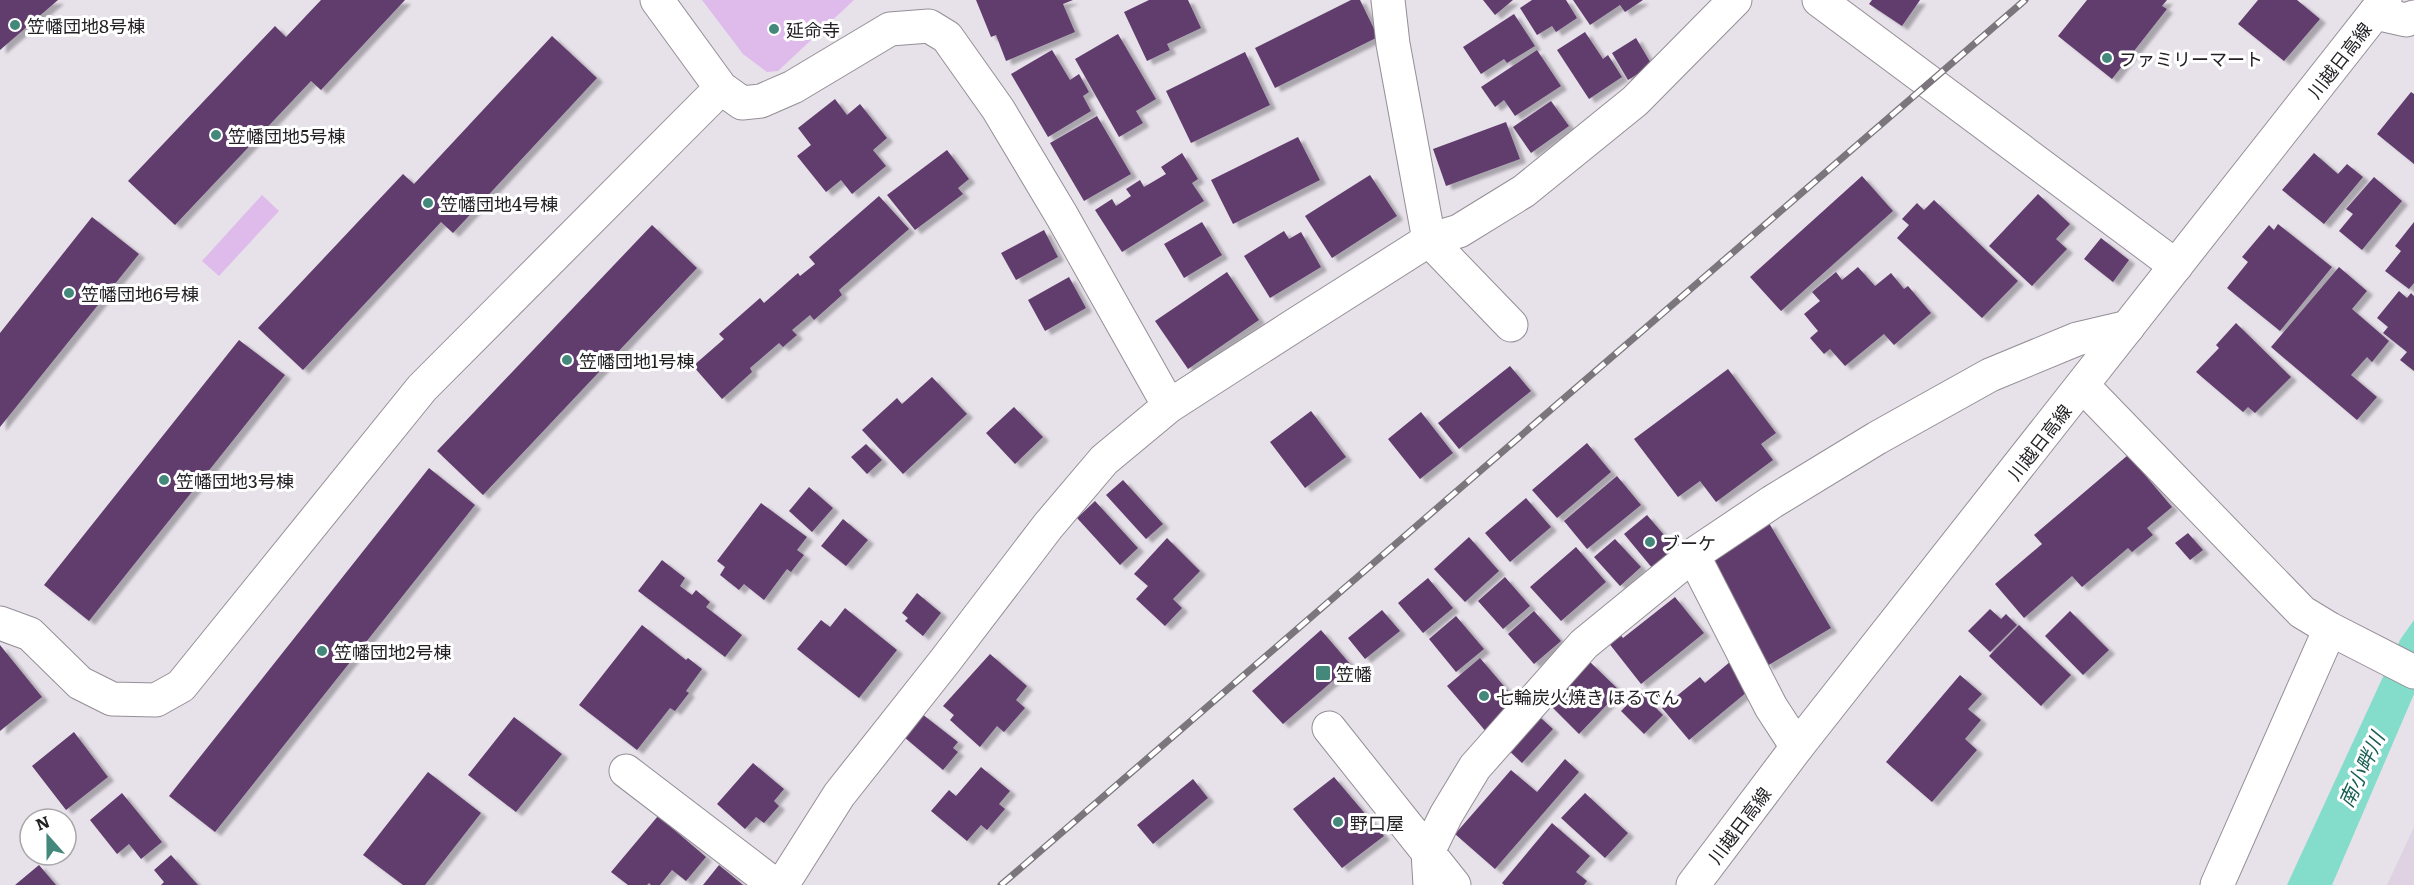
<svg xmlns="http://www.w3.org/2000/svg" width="2414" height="885" viewBox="0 0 2414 885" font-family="Literata,'Noto Sans JP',serif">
	<defs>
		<filter id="shadow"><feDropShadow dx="6" dy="4" stdDeviation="1.5" flood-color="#0004"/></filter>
	</defs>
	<rect width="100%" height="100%" fill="#e7e1ea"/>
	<!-- built -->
	<path fill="#dfd3e3" d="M2414,827V885H2387Z"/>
	<!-- green -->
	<path fill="#dfbbec" d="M702,0H854L778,71L767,72L743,54Z
		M262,195L279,211L219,276L202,261Z"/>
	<!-- water -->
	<path fill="#84dccb" d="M2414,620V694L2332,885H2287L2400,640Z"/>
	<!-- building -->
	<path fill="#613d6d" filter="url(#shadow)" d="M0,0H58L0,50Z
		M321,0H405L321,90L311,81L175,225L128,181L275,26L286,37Z
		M976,0H1073L1063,4L1075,32L1006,61L996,35L991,37Z
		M1149,0H1188L1201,28L1167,44L1170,50L1147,61L1124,12Z
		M1351,0H1360L1378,37L1275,88L1255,48Z
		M1483,0H1513L1495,15Z
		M1532,0H1566L1577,18L1556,32L1552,26L1537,35L1520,8Z
		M1573,0H1643L1625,12L1620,5L1590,25Z
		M1872,0H1920L1902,26L1869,4Z
		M2087,0H2167L2162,6L2167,9L2112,79L2058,36Z
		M2258,0H2297L2320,19L2284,61L2238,24Z
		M1514,14L1535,46L1507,63L1504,59L1481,74L1463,47Z
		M1585,32L1603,59L1608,55L1622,77L1589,99L1557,50Z
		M1118,34L1156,99L1136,111L1143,123L1119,137L1075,59Z
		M552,36L597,78L453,233L441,222L303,370L258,328L403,174L414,184Z
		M1636,38L1652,65L1628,80L1612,53Z
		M1052,50L1070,80L1079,74L1089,92L1083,96L1091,111L1048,137L1011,74Z
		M1537,50L1561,86L1515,116L1504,100L1495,107L1481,87Z
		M1245,52L1270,105L1191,143L1166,91Z
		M2411,92L2414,94V164L2377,134Z
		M835,99L847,115L860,104L887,138L873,150L886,166L852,194L841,180L826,192L797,156L811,145L798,128Z
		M1551,101L1569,126L1531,153L1513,127Z
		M1097,116L1131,174L1084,201L1050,143Z
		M1506,122L1520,159L1446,186L1433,149Z
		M1298,137L1320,180L1233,224L1211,180Z
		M947,150L969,179L958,188L963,194L915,230L887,195Z
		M1182,153L1198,179L1192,183L1204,201L1122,252L1095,210L1112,199L1116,206L1131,196L1126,189L1140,180L1144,187L1166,174L1161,167Z
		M2314,153L2338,174L2347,164L2363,177L2324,224L2282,190Z
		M1370,175L1397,216L1332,258L1305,216Z
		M1862,176L1893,211L1781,311L1750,277Z
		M2374,177L2402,201L2362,250L2339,231L2353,214L2346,209Z
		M2038,194L2070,224L2056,239L2067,249L2032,286L1989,246Z
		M879,196L909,229L839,290L842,295L814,320L810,315L792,330L797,335L783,347L779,343L750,368L752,372L722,399L693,366L724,339L719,334L760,298L764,303L798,273L800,276L815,264L809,257Z
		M1934,200L2018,281L1982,318L1897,238L1909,225L1902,219L1917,203L1924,210Z
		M92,217L139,254L0,427V333Z
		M1202,222L1222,255L1184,278L1164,244Z
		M2414,222V283L2409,289L2385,271L2401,251L2395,246Z
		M2278,224L2332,267L2280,331L2227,288L2248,262L2242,257L2269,225L2274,230Z
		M652,225L697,268L483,495L437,451Z
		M1044,230L1058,257L1016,280L1001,253Z
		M1284,231L1289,239L1301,232L1321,267L1270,298L1244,256Z
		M2101,238L2129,260L2113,282L2084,259Z
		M1858,267L1875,286L1891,273L1904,289L1908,286L1931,313L1894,345L1884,334L1845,366L1830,349L1824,354L1810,338L1818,331L1804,314L1820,301L1812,292L1836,272L1842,280Z
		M2339,267L2367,291L2352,309L2389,341L2372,362L2367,357L2351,375L2377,397L2357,420L2271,347Z
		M1227,272L1259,320L1188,369L1155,321Z
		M1069,277L1086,308L1045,331L1028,300Z
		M2399,291L2407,298L2411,293L2414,296V371L2400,360L2407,352L2383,333L2388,327L2377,318Z
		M2236,323L2291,377L2255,413L2248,407L2243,412L2196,372L2219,348L2216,345Z
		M239,340L285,375L89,621L44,585Z
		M1510,366L1531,391L1459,449L1438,423Z
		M1728,369L1776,433L1761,444L1773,460L1716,502L1700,481L1678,497L1634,439Z
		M932,377L967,414L903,474L862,430L897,398L902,404Z
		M1014,407L1043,437L1015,464L986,433Z
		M1311,411L1346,457L1305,488L1270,442Z
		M1421,412L1453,453L1420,479L1388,439Z
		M1587,443L1611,472L1557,518L1532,490Z
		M866,444L882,460L867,474L851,457Z
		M2128,455L2172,507L2147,528L2153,535L2132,552L2128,548L2082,587L2072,576L2024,618L1995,584L2042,544L2034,535Z
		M429,468L475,505L215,832L169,796Z
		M1617,476L1641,505L1587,549L1564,521Z
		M1123,480L1163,524L1146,539L1106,495Z
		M809,487L833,508L812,532L789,511Z
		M1526,498L1551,527L1510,562L1485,533Z
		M1095,501L1138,548L1120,565L1077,518Z
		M761,503L807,537L797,550L804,555L791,572L787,569L764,600L744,584L739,590L720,575L725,567L717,561Z
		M1647,515L1676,549L1653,569L1624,534Z
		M843,519L868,540L846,566L821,546Z
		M1769,523L1831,628L1767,666L1705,562Z
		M2188,533L2203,550L2190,560L2175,543Z
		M1469,537L1499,571L1465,602L1434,569Z
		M1167,538L1200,571L1173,599L1182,608L1165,626L1136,599L1148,586L1134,574Z
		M1615,539L1641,567L1620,586L1594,557Z
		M1576,547L1606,582L1561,621L1530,587Z
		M662,560L685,578L680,586L692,595L696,590L710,602L706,607L742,635L725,657L638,591Z
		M1505,577L1530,606L1503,629L1478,601Z
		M1428,578L1453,608L1423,633L1398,603Z
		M917,593L941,613L923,636L905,621L908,618L902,613Z
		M1675,597L1704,633L1641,684L1608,642L1620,634L1623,638Z
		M845,608L897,650L859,698L797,649L821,620L830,627Z
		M1990,609L2001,619L2006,614L2017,625L1990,652L1968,631Z
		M1382,610L1400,631L1365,659L1348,638Z
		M1534,611L1561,641L1534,664L1508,634Z
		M2070,611L2109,650L2083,675L2045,636Z
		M1456,616L1484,649L1456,672L1429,639Z
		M642,625L686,660L688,658L702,669L686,691L689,693L675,711L670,708L637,750L579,705Z
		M2019,625L2071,675L2041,706L1989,656Z
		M1321,630L1351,665L1283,724L1252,691Z
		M0,645L42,697L0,731Z
		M990,654L1027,686L1016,700L1025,708L1004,732L997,726L980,747L950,720L954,715L943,706Z
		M1480,658L1521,706L1488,734L1447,686Z
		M1731,661L1753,687L1689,740L1662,708L1700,677L1705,683Z
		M1590,662L1620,691L1579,734L1549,704Z
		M1960,675L1982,694L1968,709L1981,720L1965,739L1977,750L1932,802L1886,762Z
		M1640,692L1663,715L1644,734L1621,711Z
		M1532,710L1553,729L1522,763L1501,743Z
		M922,714L958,742L953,748L958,752L943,770L904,737Z
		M514,717L562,754L516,812L468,775Z
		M74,732L108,777L66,810L32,766Z
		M1565,759L1579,772L1495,869L1455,834L1511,770L1537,792Z
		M753,763L784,789L774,801L779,806L764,823L756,817L745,829L717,804Z
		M981,767L1010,791L999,804L1005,809L987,830L981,825L967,841L931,811L949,790L956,796Z
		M428,772L481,813L425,885H403L363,855Z
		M1334,777L1384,836L1342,868L1293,809Z
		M1193,779L1208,798L1153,844L1137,825Z
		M122,793L162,842L141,859L129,844L117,854L90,820Z
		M1585,793L1628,833L1605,858L1561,818Z
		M658,816L706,857L686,881L672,870L660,885H651L649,883L647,885H628L611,872Z
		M1552,823L1590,856L1576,872L1587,881L1584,885H1504L1502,883Z
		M171,855L198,885H161L164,882L154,870Z
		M39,865L56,885H15Z
		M719,865L743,885H703Z"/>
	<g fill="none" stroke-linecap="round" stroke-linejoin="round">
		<!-- minor casing -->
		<g stroke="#958e97" stroke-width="35">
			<path id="minor" d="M657,0L721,88L742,103L761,101L793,87L890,29L929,26L947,37L998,109L1062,216L1169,406
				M1388,0L1393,44L1429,240L1511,325
				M2375,13L2406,20L2414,17
				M2083,386L2302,612L2330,629L2414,672
				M1693,555L1771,707L1797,747
				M0,623L30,634L80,683L112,699L156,700L181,686L422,388L721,88
				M1329,728L1454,885
				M626,771L775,885
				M782,885L839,795L945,661L1048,526L1104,460L1169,406L1295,325L1429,240L1459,231L1524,191L1635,101L1735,0
				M1430,885L1428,852L1446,815L1475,767L1584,644L1693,555L1772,502L1877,438L1990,375L2077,339L2128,327
				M2217,885L2330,629"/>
		</g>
		<!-- tertiary casing -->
		<g stroke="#958e97" stroke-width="35">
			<path id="tertiary" d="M1819,0L2176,266"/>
		</g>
		<!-- primary casing -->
		<g stroke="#958e97" stroke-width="35">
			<path id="primary" d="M1693,885L1797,747L2385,0"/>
		</g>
		<!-- minor -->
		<use href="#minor" stroke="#fff" stroke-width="33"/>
		<!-- tertiary -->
		<use href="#tertiary" stroke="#fff" stroke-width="33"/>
		<!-- primary -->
		<use href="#primary" stroke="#fff" stroke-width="33"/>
		<!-- rail casing -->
		<g stroke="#7a767c" stroke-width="7">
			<path id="rail" d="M1001,885L2025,0"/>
		</g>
		<!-- rail -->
		<use href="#rail" stroke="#fff" stroke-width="4.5" stroke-dasharray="14" stroke-linecap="butt"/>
	</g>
	<!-- markers -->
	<g fill="#44887b" stroke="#fff" stroke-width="2">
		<circle cx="15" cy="25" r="6"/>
		<circle cx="774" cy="29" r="6"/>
		<circle cx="2107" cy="58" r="6"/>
		<circle cx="216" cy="135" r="6"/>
		<circle cx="428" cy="203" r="6"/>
		<circle cx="69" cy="293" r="6"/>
		<circle cx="567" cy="360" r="6"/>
		<circle cx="164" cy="480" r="6"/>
		<circle cx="1650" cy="542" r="6"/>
		<circle cx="322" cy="651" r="6"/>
		<rect x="1315" y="665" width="16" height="16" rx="3"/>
		<circle cx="1484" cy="696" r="6"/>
		<circle cx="1338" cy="822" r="6"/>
	</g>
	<g text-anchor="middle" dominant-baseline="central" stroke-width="6" stroke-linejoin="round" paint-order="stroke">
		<!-- poi labels -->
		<g font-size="18" fill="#242125" stroke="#fff" text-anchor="start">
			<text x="27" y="25">笠幡団地8号棟</text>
			<text x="786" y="29">延命寺</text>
			<text x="2119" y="58">ファミリーマート</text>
			<text x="228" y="135">笠幡団地5号棟</text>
			<text x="440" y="203">笠幡団地4号棟</text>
			<text x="81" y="293">笠幡団地6号棟</text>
			<text x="579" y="360">笠幡団地1号棟</text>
			<text x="176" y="480">笠幡団地3号棟</text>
			<text x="1662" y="542">ブーケ</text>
			<text x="334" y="651">笠幡団地2号棟</text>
			<text x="1336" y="673">笠幡</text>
			<text x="1496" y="696">七輪炭火焼き ほるでん</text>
			<text x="1350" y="822">野口屋</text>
		</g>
		<!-- street labels -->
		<g font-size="18" fill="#242125" stroke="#fff">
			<text transform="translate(2339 60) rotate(-52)">川越日高線</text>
			<text transform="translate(2039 442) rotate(-52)">川越日高線</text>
			<text transform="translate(1739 825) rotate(-53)">川越日高線</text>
		</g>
		<!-- water labels -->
		<g font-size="20" font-style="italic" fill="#175f54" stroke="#fff">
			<text transform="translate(2360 769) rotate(-65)">南小畔川</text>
		</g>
	</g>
	<!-- north arrow -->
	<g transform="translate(48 837) rotate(339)"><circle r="28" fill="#ffffff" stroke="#a7a6a8" stroke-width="1.5"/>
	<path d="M0-4.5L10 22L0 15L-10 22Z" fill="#44887b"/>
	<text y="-9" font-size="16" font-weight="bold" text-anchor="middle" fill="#242125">N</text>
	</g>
</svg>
